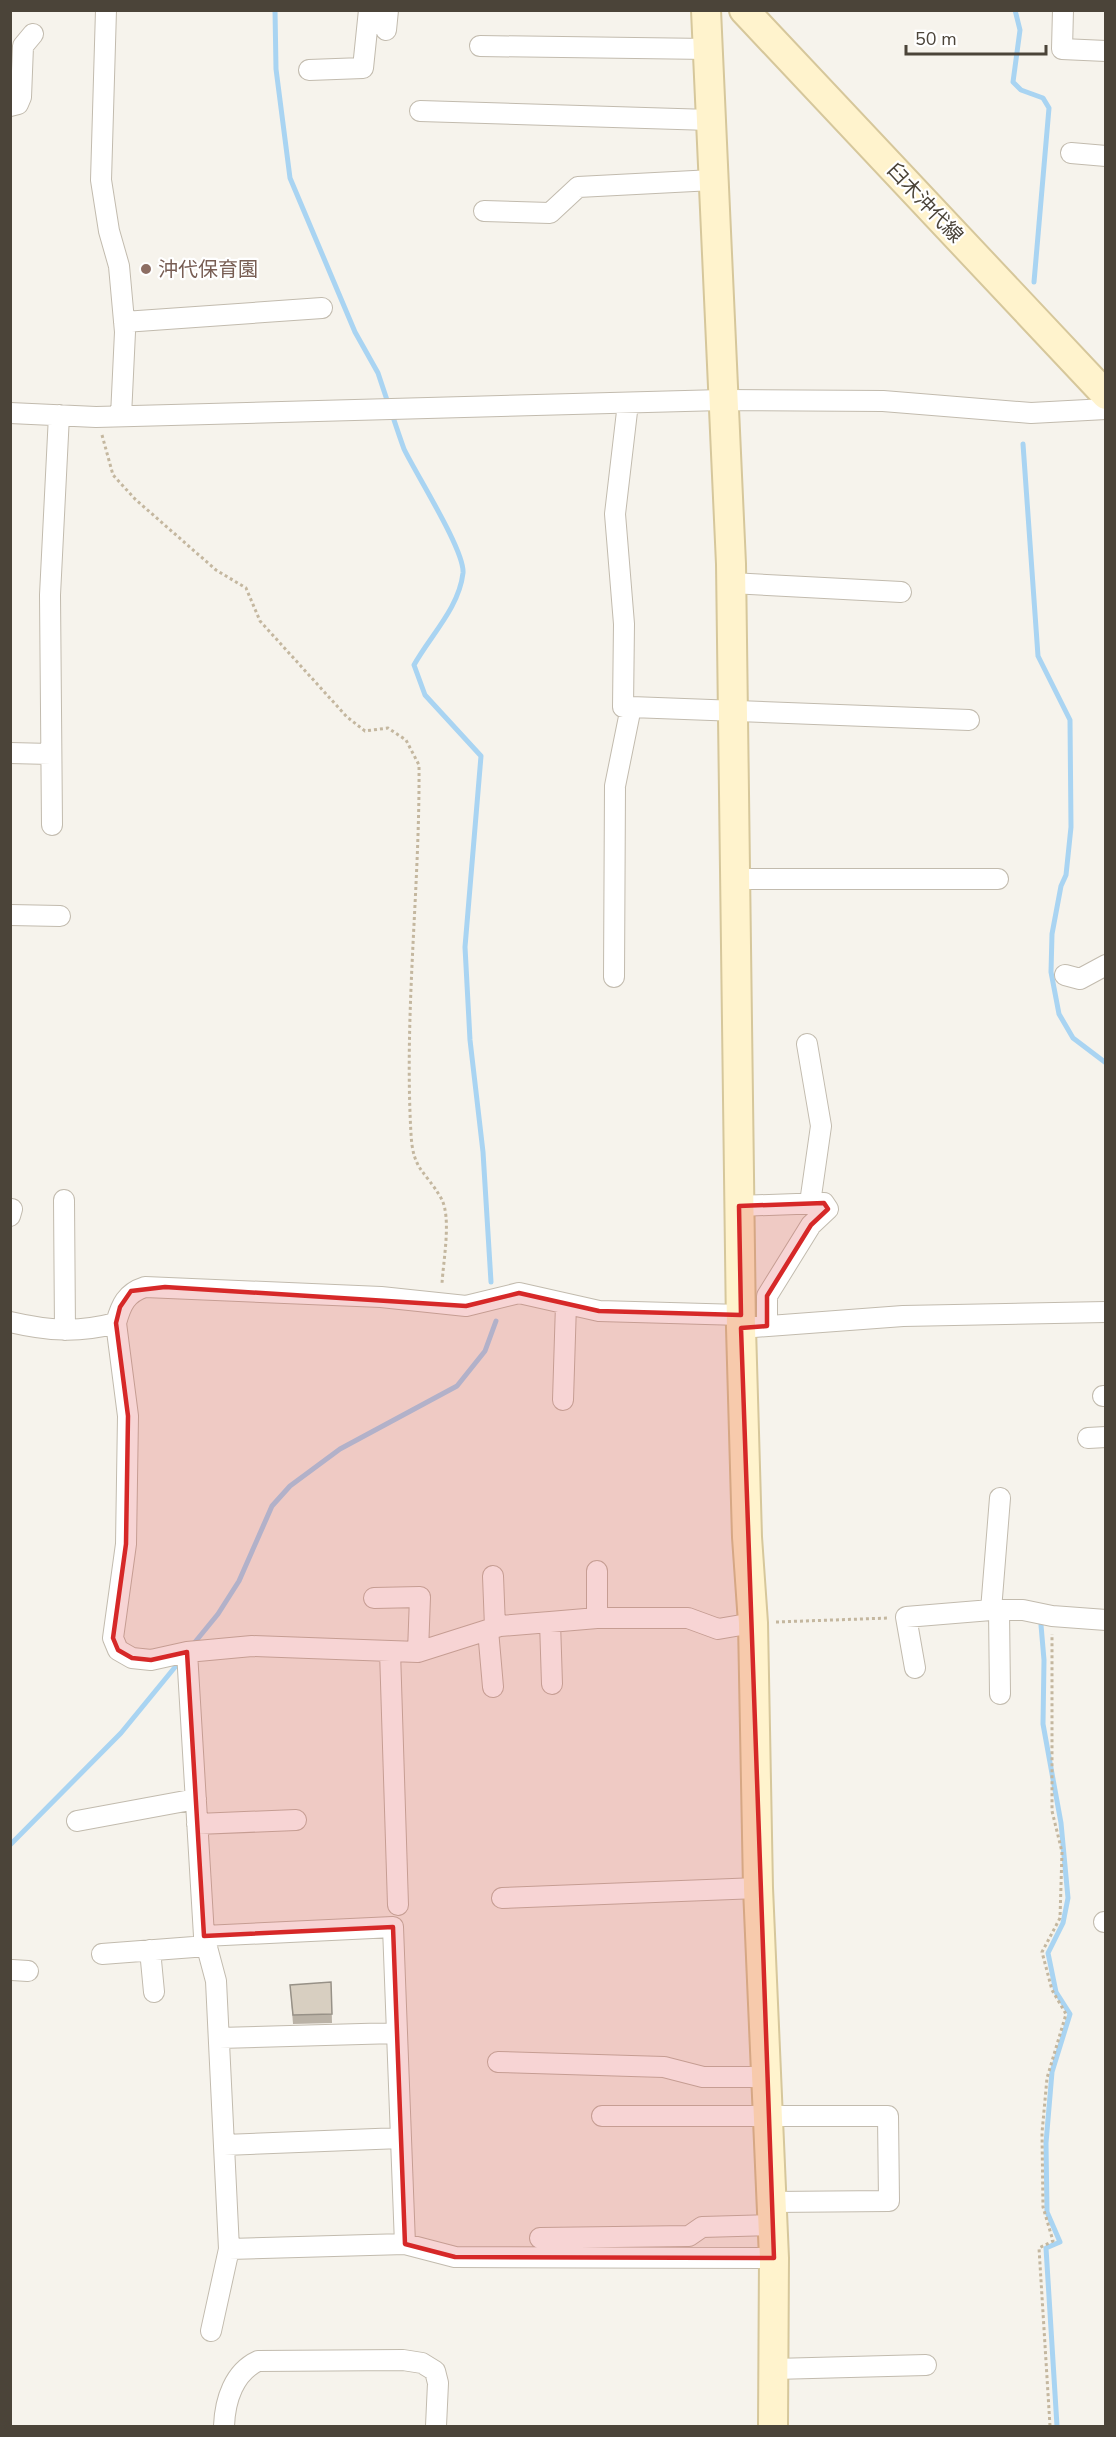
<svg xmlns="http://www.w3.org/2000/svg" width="1116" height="2437" viewBox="0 0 1116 2437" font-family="'Nunito Sans','Noto Sans JP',sans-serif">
	<rect width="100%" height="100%" fill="#f6f3ec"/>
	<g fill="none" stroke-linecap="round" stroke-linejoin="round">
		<!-- stream -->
		<path stroke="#a9d4f2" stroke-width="5" d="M275,10L276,69L290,178L355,332L378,373L389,406
			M1015,10L1020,30L1013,82L1021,90L1043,98L1049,108L1034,282
			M392,414C396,426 400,438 404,449C416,474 465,551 463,573C459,608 430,636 414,665L425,695L481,756L465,947L470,1040L483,1152L491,1282
			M1023,444L1038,656L1070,720L1071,827L1066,875L1061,886L1052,934L1051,972L1059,1014L1073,1038L1106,1063
			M1045,1618L1041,1625L1044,1660L1043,1724L1061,1823L1068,1898L1063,1923L1048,1953L1056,1992L1070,2014L1052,2072L1046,2143L1047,2212L1060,2242L1046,2248L1057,2426
			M191,1647L218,1614L239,1581L272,1506L290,1486L340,1449L457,1386L485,1351L496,1321
			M10,1845L121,1733L180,1661"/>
		<!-- street casing -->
		<g stroke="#c2bbae" stroke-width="22">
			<path id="street" d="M106,10L101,180L109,231L119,266L125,332L121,416
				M1063,10L1062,49L1106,51
				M386,30L388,10
				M480,46L708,49
				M309,70L363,68L369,10
				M10,106L18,104L21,97L23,46L33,34
				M420,111L710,120
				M1071,153L1106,156
				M484,211L550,213L578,187L713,180
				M124,322L322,308
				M628,403L615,514L624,624L623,707H631
				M10,413L96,417L722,400L883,401L1031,413L1106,409
				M731,583L901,592
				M10,753L51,754
				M52,825L50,595L59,415
				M735,879H998
				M10,915L60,916
				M1065,975L1080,979L1106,965
				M614,977L615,786L631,707L969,720
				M807,1044L821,1126L810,1203
				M64,1200L65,1330
				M739,1206L824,1203L828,1209L811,1225L767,1296V1326
				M10,1216L12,1209
				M10,1322C49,1331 78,1333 116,1323L128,1416L126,1544L113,1638L118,1650L132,1658L151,1660L187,1652L252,1646L418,1652L500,1626L550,1622L597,1618H688L718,1629L753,1623
				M116,1323C121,1305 126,1293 145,1287L381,1297L466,1306L519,1293L599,1311L741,1315
				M741,1328L903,1316L1106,1312
				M1103,1396H1106
				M563,1400L566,1304
				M1088,1438L1106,1437
				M1000,1498L991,1610H1023L1052,1616L1106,1620
				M493,1576L495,1627
				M374,1598L420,1597L418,1652
				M999,1610L1000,1694
				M597,1618V1571
				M550,1622L552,1684
				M488,1630L493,1687
				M390,1651L398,1905
				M187,1652L204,1936L216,1981L229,2249L405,2244L455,2257L774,2258
				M915,1668L906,1617L991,1610
				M77,1821L196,1799
				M197,1824L296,1820
				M502,1898L758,1888
				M1104,1922H1106
				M204,1936L393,1927L405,2244
				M150,1950L154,1992
				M102,1954L207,1946
				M12,1970L28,1971
				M219,2038L397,2033
				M498,2062L664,2067L703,2077H766
				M602,2116H888L889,2201L772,2202
				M224,2145L401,2138
				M540,2238L689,2236L702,2227L773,2225
				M211,2331L229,2249
				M774,2369L926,2365
				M224,2426C225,2400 234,2372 258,2361L403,2360L422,2363L435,2371L438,2383L436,2426"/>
		</g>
		<!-- secondary casing -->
		<g stroke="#d6c79b" stroke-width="32">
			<path id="secondary" d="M706,10L731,564L741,1328L747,1537L753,1623L758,1888L774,2258L773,2426
				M744,10L1106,395"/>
		</g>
		<!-- path -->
		<path stroke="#c4b79f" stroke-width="3" stroke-dasharray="3 3" stroke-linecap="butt" d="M102,435L113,475L135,499L216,570L246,588L260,621L347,717L365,731L388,728L406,740L419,765C420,888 404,1011 411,1134C413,1171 425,1170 441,1198C452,1217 443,1262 442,1284
			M776,1622L889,1618
			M1050,2426L1039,2248L1053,2241L1043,2207L1042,2133L1047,2078L1066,2014L1052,1990L1042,1952L1060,1918L1062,1852L1052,1811V1634"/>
		<!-- street -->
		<use href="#street" stroke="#fff" stroke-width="20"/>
		<!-- secondary -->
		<use href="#secondary" stroke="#fff3cd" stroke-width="28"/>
	</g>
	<!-- wall -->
	<path fill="#bab2a6" d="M331,1982L332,2023L293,2024L290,1985Z"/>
	<!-- building -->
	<path fill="#d8cfc1" stroke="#979187" stroke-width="1.5" d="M331,1982L332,2014L293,2015L290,1985Z"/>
	<!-- marked area -->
	<path fill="#d62828" fill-opacity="0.2" stroke="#d62828" stroke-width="4.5" stroke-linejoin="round" d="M824,1203L828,1209L811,1225L767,1296V1326L741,1328L774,2258L455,2257L405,2244L393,1927L204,1936L187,1652L151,1660L132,1658L118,1650L113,1638L126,1544L128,1416L116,1323L120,1307L131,1291L165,1287L466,1306L519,1293L599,1311L741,1315L739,1206Z"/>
	<!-- markers -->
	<circle fill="#8d6e63" stroke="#fff" stroke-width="2" cx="146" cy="269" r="6"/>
	<g text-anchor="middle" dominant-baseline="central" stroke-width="4.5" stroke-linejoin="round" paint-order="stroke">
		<!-- street labels -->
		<g font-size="20" fill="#4b4439" stroke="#fff">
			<text transform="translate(925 203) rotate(47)">臼木沖代線</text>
		</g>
		<!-- education labels -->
		<g font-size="20" fill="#785e54" stroke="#fff" text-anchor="start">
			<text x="158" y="269">沖代保育園</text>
		</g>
	</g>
	<!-- border -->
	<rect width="1116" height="2437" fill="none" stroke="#4b4439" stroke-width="24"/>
	<!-- scale -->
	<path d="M906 45v9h140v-9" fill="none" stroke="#4b4439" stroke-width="3"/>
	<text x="915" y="45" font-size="18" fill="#4b4439" stroke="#ffffff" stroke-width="4.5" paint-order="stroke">50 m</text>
</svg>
